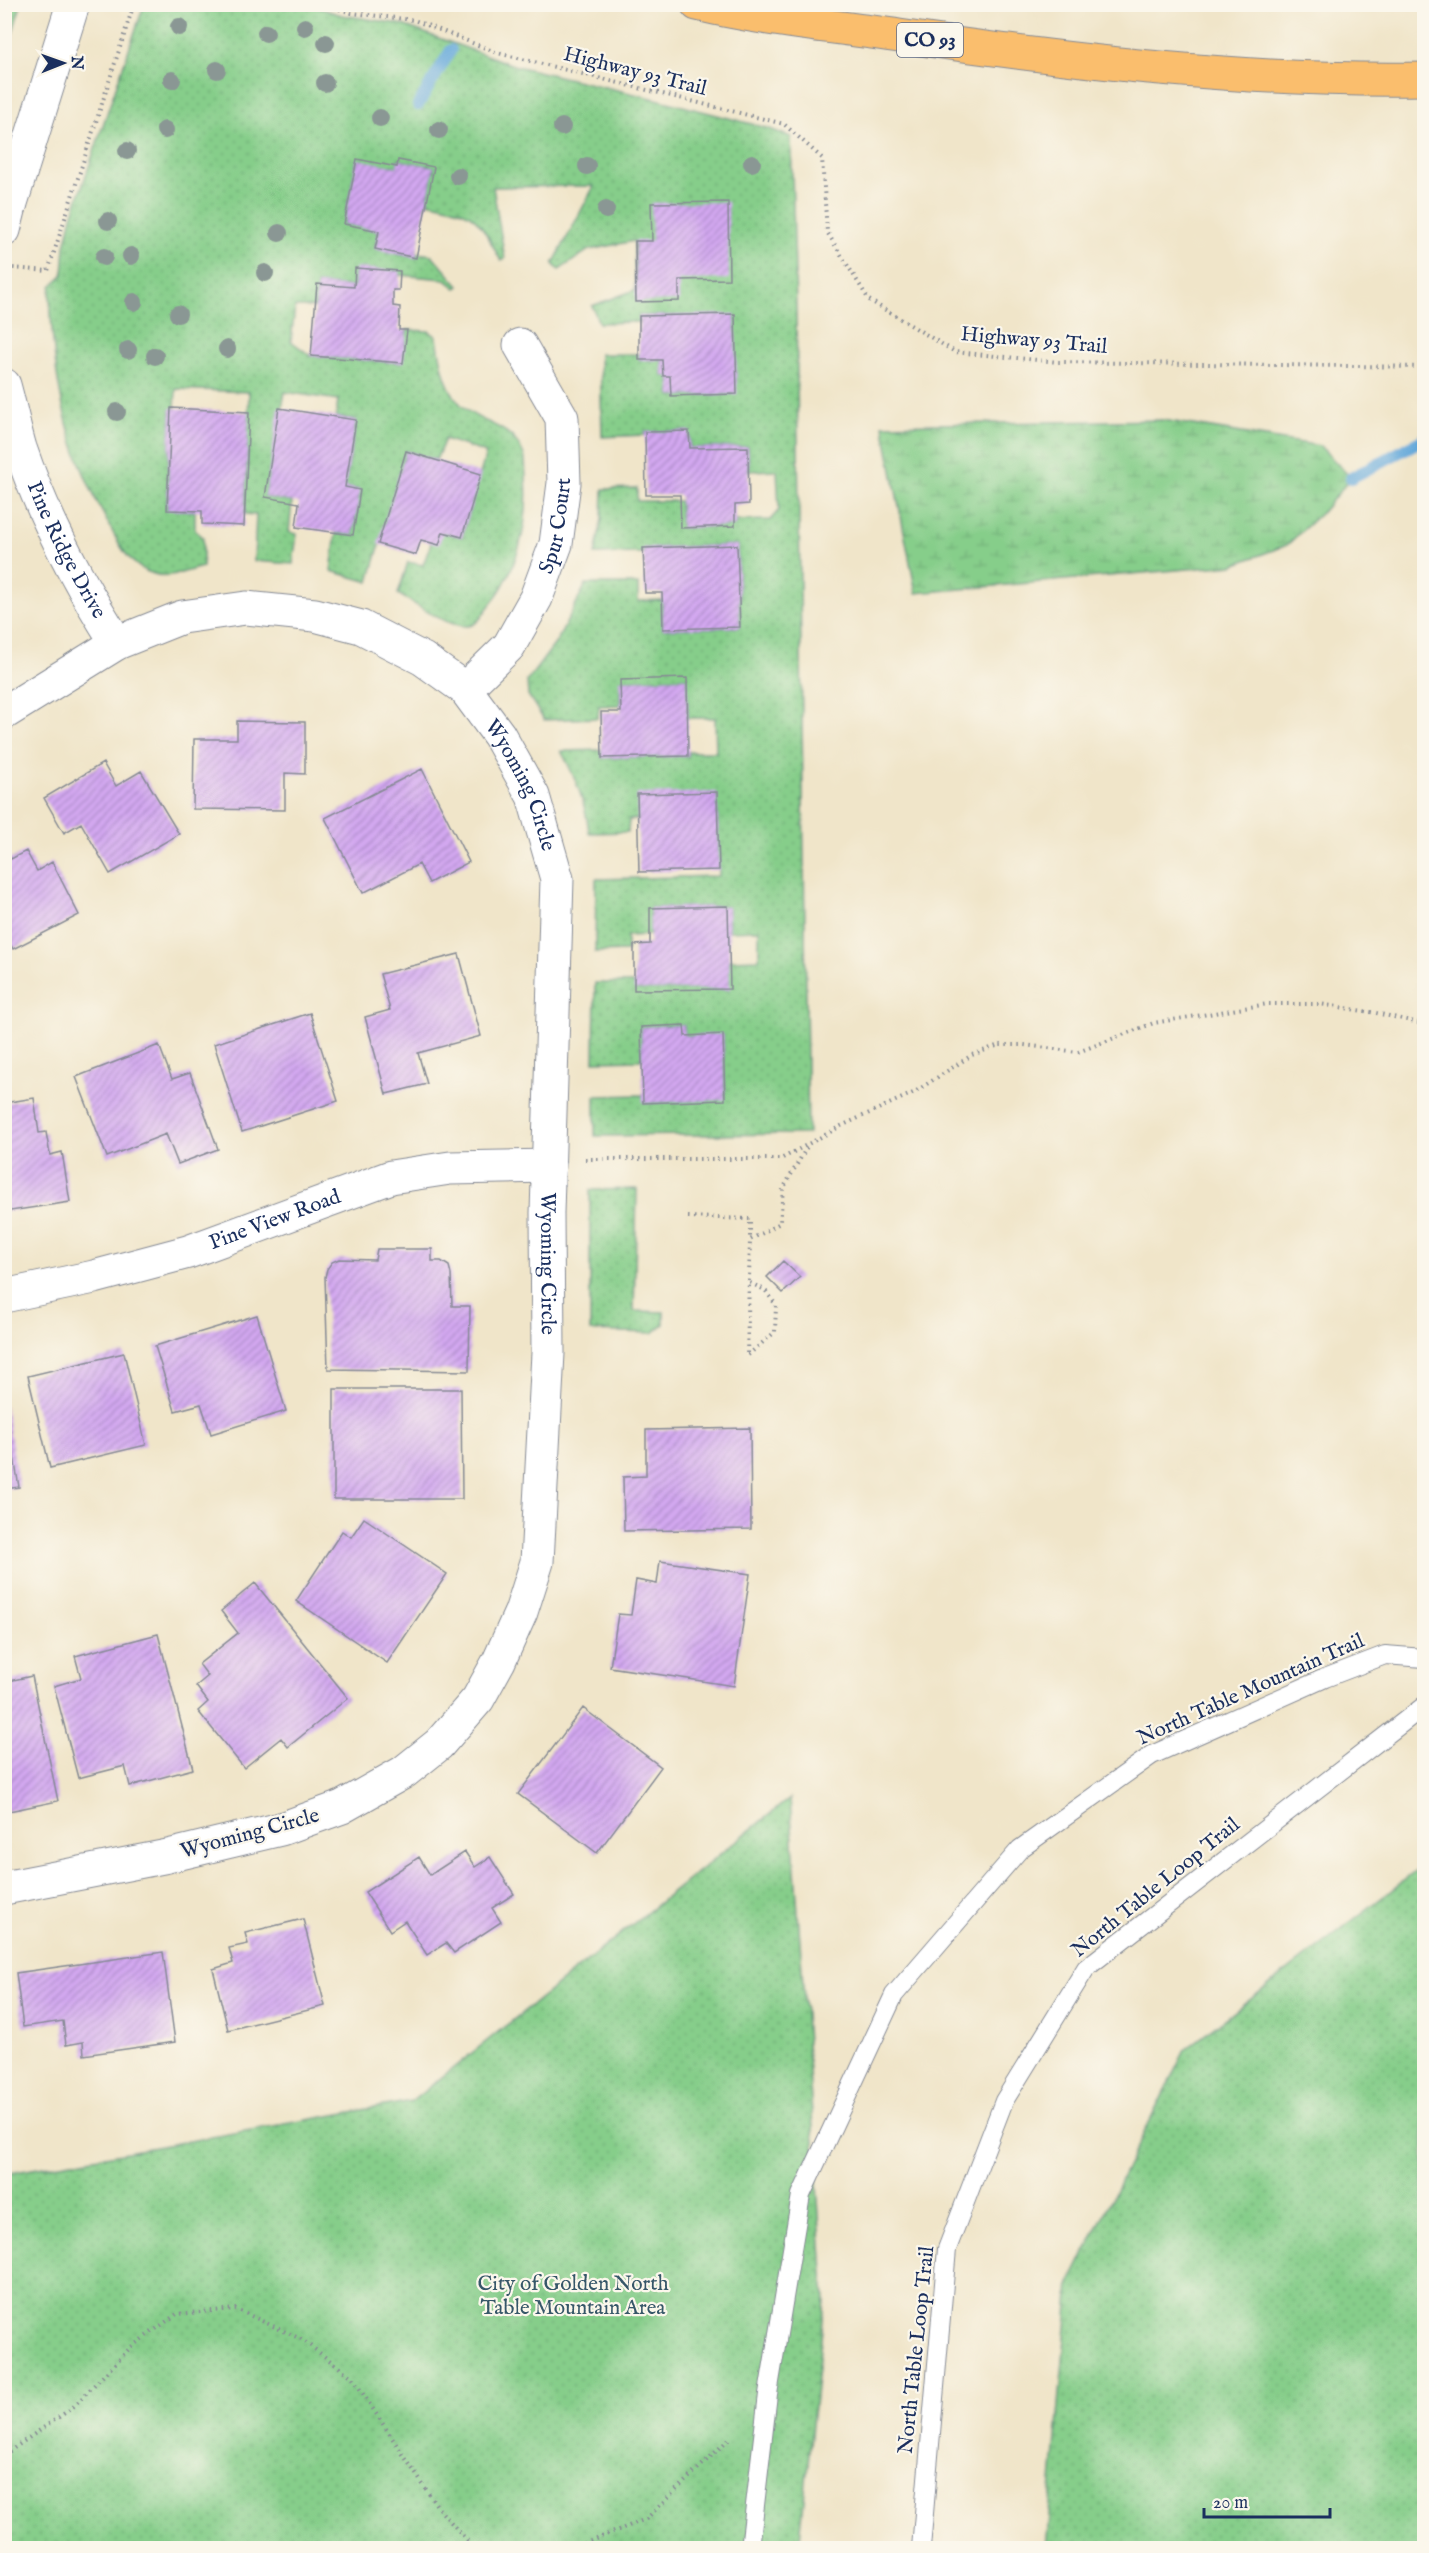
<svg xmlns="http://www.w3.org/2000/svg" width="1429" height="2553" viewBox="0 0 1429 2553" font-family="'IM FELL English',serif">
	<defs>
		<pattern id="grass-dots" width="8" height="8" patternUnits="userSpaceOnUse" patternTransform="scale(1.5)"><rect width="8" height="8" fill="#86ce8a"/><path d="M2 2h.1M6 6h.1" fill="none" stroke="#73b17a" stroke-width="1.8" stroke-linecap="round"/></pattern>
		<pattern id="wetland-marsh" width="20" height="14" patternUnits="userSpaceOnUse" patternTransform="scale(1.5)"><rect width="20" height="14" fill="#86ce8a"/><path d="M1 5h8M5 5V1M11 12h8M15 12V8" fill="none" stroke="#73b17a"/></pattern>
		<pattern id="building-hatch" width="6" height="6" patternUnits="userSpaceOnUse" patternTransform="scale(1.5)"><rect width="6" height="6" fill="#d3a8f0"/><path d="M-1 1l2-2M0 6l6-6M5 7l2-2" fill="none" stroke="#aa89c6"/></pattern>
	</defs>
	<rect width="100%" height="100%" fill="#fbf7ec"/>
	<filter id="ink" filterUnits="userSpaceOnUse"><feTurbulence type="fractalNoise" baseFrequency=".0167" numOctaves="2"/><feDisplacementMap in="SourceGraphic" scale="12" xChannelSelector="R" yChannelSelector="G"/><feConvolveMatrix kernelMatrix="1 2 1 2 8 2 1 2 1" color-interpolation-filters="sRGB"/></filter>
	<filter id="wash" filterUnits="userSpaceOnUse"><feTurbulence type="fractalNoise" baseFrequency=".008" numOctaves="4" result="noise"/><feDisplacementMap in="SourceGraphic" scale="24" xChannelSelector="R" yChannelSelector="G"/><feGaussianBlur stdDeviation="1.35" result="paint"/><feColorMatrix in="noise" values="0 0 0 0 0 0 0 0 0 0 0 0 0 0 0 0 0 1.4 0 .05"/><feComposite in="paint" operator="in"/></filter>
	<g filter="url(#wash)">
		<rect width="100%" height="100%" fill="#f0e5c9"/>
		<!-- grass -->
		<path fill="url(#grass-dots)" stroke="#507e74" stroke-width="1.5" d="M5,4L21,5L5,57L4,5Z
			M144,5H310L342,15L400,24L516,66L660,100L767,128L791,137L796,306L808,1134L595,1136V1096L643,1095L644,1103L725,1099L723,1035L685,1036L684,1025L641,1027L642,1060L594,1061L595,983H634L635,990L729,989V960L759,959V930L729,931L728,906L650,908V935L627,936V951L595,952L596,879L719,876L717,793L638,819L629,820L628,832L589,833C586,805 575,776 561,751L602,750V758L688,756V752H716L715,718H688L687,678L620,680V705L599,706L598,718L544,720L528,695L527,681L557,641L586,584H638V601L662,600L663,629L740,627L737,545L644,548L643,553L595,554L602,519L603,489L637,488V501H680L681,528L735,526V521L770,520L779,510L777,470L749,471L748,447L690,448L689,431L645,432V435L602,437L600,354H639L640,360H662L663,376H670L671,396L736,394L735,315L639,316V322L599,323L592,306L635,290L634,241L589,250L559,270L553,264L594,186L493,187L505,259L501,261C476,215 479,213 427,202L434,167L398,160L397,167L357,160L344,224L379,231L375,249L416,258L417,253L432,255L459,286L456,288L444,279L400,275L399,271L356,269L354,287L317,284L315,307H295L291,341L311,356L402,363L407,330L429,331L437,337C441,363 445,394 468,411C489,426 512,426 524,455C526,461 525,470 526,477C530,525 517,572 487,609C482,616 477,625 468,626C448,628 416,604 398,594L408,562L423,565L431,543L443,532L462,537L486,453L445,439L436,460L406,451L369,582L331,571L336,533L353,535L360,490L345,487L356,420L336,417L338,400L285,392L265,497L292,502L289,532L297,534L293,564L254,561L256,515L245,514L249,392L176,389L175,408L171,409L167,509L195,511V530L203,537V567C188,570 169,579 154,574C130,567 120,546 109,525C66,448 53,381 50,293L51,286L63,275L65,246L72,216Z
			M637,1189L634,1311L664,1312V1324L653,1333L590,1331V1190Z
			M790,1798L825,2301L799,2548H5V2174L412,2101Z
			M1424,1865V2548H1046L1070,2283L1185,2050Z"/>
		<!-- wetland -->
		<path fill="url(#wetland-marsh)" stroke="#507e74" stroke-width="1.5" d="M1163,420L1320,446L1351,478L1324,510L1287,545L1233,565L916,593L883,425Z"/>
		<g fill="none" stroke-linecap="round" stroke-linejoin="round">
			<!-- stream -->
			<path stroke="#65a9da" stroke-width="12" d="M418,105L451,50
				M1351,478L1424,439"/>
		</g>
		<g id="blocks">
			<!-- building -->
			<path fill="url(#building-hatch)" d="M357,159L397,167L398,160L434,167L416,258L375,249L379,231L344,224Z
				M728,202L729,279L679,280V301L636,302L635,241H652L651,203Z
				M355,268L400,271L399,290H393V306L400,307L399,330H407L403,363L311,356L317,284L354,287Z
				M735,314L737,394L671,396L670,376H663L662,360H639V316Z
				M171,408L249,412L244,526L202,524V511L167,510Z
				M279,408L356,420L345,487L360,490L353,535L296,527L299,503L265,497Z
				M689,431L690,448L748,447L749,504L735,505V526L681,528L680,495H646L645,432Z
				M406,451L481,474L462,537L443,532L439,545L421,540L416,555L378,544Z
				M737,545L740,627L663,629L662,593H645L643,548Z
				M687,678L688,756L602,758L601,712H621L620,680Z
				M237,721L305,722V774L285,773V810L193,809L194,739H237Z
				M103,763L116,786L141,771L179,834L110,874L81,823L64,833L44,798Z
				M422,769L469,862L429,883L419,864L363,893L325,818Z
				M717,792L719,870L639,872L637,794Z
				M4,847L11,859L26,851L37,871L52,862L79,915L13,949L4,933Z
				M728,906L730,989L634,990V945L650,944V908Z
				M459,954L481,1036L418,1053L427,1084L386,1094L365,1017L390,1010L380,974Z
				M310,1013L338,1101L242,1132L214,1044Z
				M684,1025L685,1036L723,1034L725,1100L643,1103L641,1027Z
				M159,1045L172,1079L190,1073L218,1149L178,1164L166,1134L107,1157L76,1077Z
				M34,1098L39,1133L46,1132L50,1155L62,1152L70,1202L4,1212V1103Z
				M377,1249H432V1261H441L449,1266L451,1274L452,1306H470L469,1371L328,1369L325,1277L327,1269L332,1262L339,1259L375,1260Z
				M783,1261L800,1277L783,1293L767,1277Z
				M257,1315L286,1411L211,1434L201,1404L175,1411L155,1346Z
				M124,1353L146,1445L50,1468L28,1376Z
				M334,1389H461L462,1499H334Z
				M5,1404L19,1487L5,1489Z
				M750,1428L751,1529L624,1531L623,1477L646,1476V1430Z
				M364,1518L447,1574L387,1663L296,1601L342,1531L351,1537Z
				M660,1561L750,1574L734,1686L610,1667L618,1614L631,1615L636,1580L657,1584Z
				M255,1583L348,1698L288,1747L281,1738L244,1768L198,1711L208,1702L196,1686L208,1676L199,1664L238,1633L221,1611Z
				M158,1634L193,1769L130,1786L125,1766L78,1778L54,1686L81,1678L75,1656Z
				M32,1676L58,1801L4,1812V1682Z
				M583,1708L661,1767L597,1853L518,1794Z
				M465,1852L475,1867L490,1857L514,1894L492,1908L501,1922L454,1953L446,1943L427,1955L405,1921L390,1931L365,1892L419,1857L430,1875Z
				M303,1919L325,2006L228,2030L213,1969L233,1963L229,1948L248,1944L245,1933Z
				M163,1952L175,2042L84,2055L83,2042L66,2045L63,2021L23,2027L16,1973Z"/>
		</g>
	</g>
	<g filter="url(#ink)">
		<use href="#blocks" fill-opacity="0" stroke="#868a94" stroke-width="1.5"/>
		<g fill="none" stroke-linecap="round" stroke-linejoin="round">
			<!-- service casing -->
			<g stroke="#868a94" stroke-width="20">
				<path id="service" d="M750,2548L768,2394L801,2195L894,1995L1020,1849L1152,1755L1325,1678L1385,1655L1424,1658
					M921,2548L947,2249L1004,2101L1086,1968L1424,1706"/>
			</g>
			<!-- minor casing -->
			<g stroke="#868a94" stroke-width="35">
				<g id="minor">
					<path d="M4,230L10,206"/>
					<path id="s1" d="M4,385C10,406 14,428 20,448C43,516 78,582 117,643"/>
					<path id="s2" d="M465,689L509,646L536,598L556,544L564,483L562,418L520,345"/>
					<path id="s3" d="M4,713L117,643L182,617L246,608L315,615L361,627L423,659L465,689L499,735L533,796L557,879L547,1213L548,1353L537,1562L521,1612L499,1661L478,1699L439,1744L404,1772L342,1807L281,1829L168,1856L4,1888"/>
					<path id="s4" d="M4,1296L94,1277L188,1252L391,1177L450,1168L549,1166"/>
				</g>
			</g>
			<!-- tertiary casing -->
			<g stroke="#868a94" stroke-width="35">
				<path id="tertiary" d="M4,206H10L73,4"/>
			</g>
			<!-- trunk casing -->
			<g stroke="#868a94" stroke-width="35">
				<path id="trunk" d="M697,4C763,20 832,26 899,36C1072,61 1249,82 1424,79"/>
			</g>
			<!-- path -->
			<path stroke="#868a94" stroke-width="4" stroke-dasharray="1.5 4.5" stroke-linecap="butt" d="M322,4L352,13L414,20L498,53L784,124L822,158L827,232L869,300L955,352L1058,362L1424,367
				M13,268L48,271L134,4
				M585,1159H781L841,1126L913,1093L972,1055L999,1045H1024L1078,1052L1154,1023L1268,1004H1320L1376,1013L1424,1024
				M688,1217L750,1219V1239
				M750,1283L765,1290L776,1305L775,1332L747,1356L750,1240L780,1223L783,1189L808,1145
				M4,2455L72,2408L131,2347L177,2314L236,2309L301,2339L352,2377L439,2509L474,2548
				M573,2548L646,2519L731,2437"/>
			<!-- service -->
			<use href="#service" stroke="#fff" stroke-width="18"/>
			<!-- minor -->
			<use href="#minor" stroke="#fff" stroke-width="33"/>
			<!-- tertiary -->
			<use href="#tertiary" stroke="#fff" stroke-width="33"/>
			<!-- trunk -->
			<use href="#trunk" stroke="#fabe6d" stroke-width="33"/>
		</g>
		<!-- trees -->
		<g fill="#8a9794">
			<circle cx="179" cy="27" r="9"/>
			<circle cx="305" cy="27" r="9"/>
			<circle cx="266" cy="33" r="9"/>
			<circle cx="326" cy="43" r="9"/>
			<circle cx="217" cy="70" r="9"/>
			<circle cx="172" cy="80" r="9"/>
			<circle cx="325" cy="83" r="9"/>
			<circle cx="380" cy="118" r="9"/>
			<circle cx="562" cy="127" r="9"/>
			<circle cx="165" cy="130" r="9"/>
			<circle cx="439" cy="130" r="9"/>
			<circle cx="127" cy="151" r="9"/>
			<circle cx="752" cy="163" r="9"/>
			<circle cx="587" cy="166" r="9"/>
			<circle cx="458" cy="176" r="9"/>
			<circle cx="606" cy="210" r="9"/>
			<circle cx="108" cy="221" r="9"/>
			<circle cx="279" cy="233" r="9"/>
			<circle cx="131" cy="256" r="9"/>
			<circle cx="104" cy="257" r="9"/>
			<circle cx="265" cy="273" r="9"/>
			<circle cx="134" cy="302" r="9"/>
			<circle cx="178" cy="314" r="9"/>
			<circle cx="227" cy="349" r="9"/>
			<circle cx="128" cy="350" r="9"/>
			<circle cx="155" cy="356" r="9"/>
			<circle cx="117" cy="412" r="9"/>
		</g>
	</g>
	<g text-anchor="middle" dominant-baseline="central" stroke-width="4.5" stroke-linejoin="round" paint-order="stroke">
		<!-- shield labels -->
		<rect fill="#fbf7ec" stroke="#5e6b89" stroke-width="1.5" x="897" y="23" width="66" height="34" rx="4.5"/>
		<g font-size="20" font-weight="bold" fill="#1b2f5e">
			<text x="930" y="40">CO 93</text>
		</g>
		<!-- street labels -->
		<g font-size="21" fill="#1b2f5e" stroke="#fbf7ec">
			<text transform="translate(635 72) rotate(14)">Highway 93 Trail</text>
			<text transform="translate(1034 341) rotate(5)">Highway 93 Trail</text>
			<text stroke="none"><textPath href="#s2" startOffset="192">Spur Court</textPath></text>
			<text stroke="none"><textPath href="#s1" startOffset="177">Pine Ridge Drive</textPath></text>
			<text stroke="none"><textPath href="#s3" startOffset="618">Wyoming Circle</textPath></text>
			<text stroke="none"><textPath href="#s4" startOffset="282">Pine View Road</textPath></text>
			<text stroke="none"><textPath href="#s3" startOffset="1104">Wyoming Circle</textPath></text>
			<text transform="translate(1251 1690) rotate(-24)">North Table Mountain Trail</text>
			<text transform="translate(250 1834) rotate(-15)">Wyoming Circle</text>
			<text transform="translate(1156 1888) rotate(-39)">North Table Loop Trail</text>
			<text transform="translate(917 2350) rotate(-84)">North Table Loop Trail</text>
		</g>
		<!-- park labels -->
		<g font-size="21" fill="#365769" stroke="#fbf7ec">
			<text x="573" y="2284">City of Golden North<tspan x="573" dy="24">Table Mountain Area</tspan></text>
		</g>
	</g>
	<!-- margin -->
	<rect width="1429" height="2553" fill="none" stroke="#fbf7ec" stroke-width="24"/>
	<!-- north arrow -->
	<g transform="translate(63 63) rotate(89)" stroke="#fbf7ec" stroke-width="4.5" paint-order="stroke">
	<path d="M0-4.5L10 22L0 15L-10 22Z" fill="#1b2f5e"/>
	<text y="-9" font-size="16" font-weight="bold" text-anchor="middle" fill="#1b2f5e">N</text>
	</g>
	<!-- scale -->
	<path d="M1204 2508v9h126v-9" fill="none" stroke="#1b2f5e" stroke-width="3"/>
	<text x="1213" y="2508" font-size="18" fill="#1b2f5e" stroke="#fbf7ec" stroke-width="4.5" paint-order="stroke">20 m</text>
</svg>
